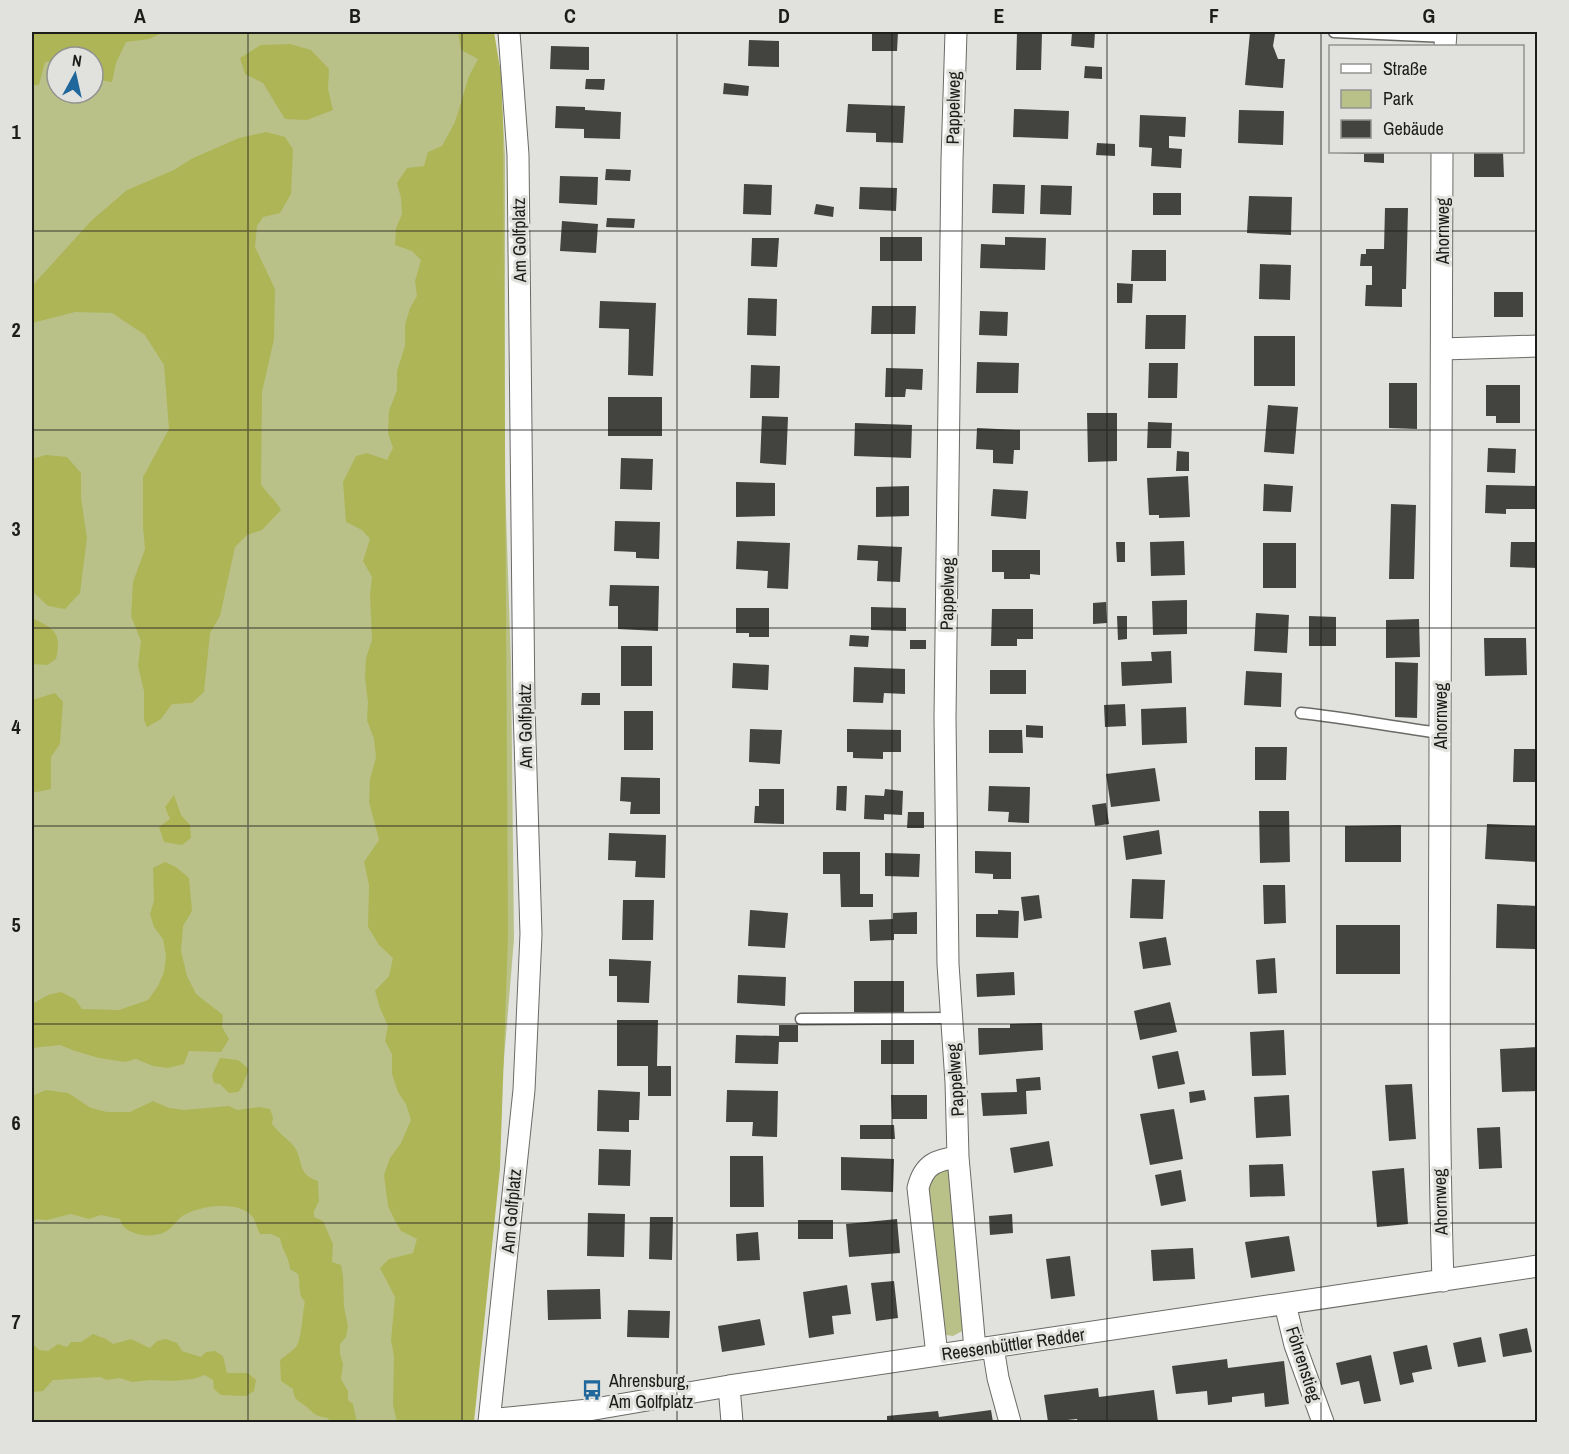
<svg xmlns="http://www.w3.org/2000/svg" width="1569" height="1454" viewBox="0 0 1569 1454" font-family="'Archivo Narrow',sans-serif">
	<rect width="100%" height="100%" fill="#e1e2de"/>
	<!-- green -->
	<path fill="#bac188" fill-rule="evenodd" d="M32,32H493L501,87L505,155V484L511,664L514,939L493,1191L471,1422H32ZM57,57H93V93H57Z
		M948,1169L964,1330L953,1336L946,1335L942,1328L925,1187L930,1171Z"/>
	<!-- forest -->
	<path fill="#adb557" d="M32,32H164L149,39L126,42L116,63L112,82L93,79V57H57V61L45,62L39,85H32Z
		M458,32H494L501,74L503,124L508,936L500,1168L474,1422H397L393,1405L394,1356L391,1340L395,1297L380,1268L389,1259L413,1253L417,1239L401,1231L395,1221L388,1206L384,1175L390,1158L401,1143L411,1120L406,1104L398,1092L392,1074V1054L385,1041L388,1026L380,1008L375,991L389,976L393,958L379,945L368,927L369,885L364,862L379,840L369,802L370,779L376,758L374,739L367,720L368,702L365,678L366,658L372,640L370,595L372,577L363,561L370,539L362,530L346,522L343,482L356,456L367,453L387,460L393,448L388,433L389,411L397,390V371L405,346V325L410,308L417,296L415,281L421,260L412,251L395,245L396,228L402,214L401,198L397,183L407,168L424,166L428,152L442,146L455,122L469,76L478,59L461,50Z
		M290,44L311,50L329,69L328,89L333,110L307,120L285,119L263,83L245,74L240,58L261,45Z
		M266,132L285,137L293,149L291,194L280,213L263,217L257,226L255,247L275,289L274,339L262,392L261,484C267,494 276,500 281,510L262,530L247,535L235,547L220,616L210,633L204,692L192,703L172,704L161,719L147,727L144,720V691L138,666L141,641L131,616L133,582L145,549L143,526V477L169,429L164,365L145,335L112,313L75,312L32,323V286L91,221L127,190L174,170L191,159L239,138Z
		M46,455L67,457L81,473V498L87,538L80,593L65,609L48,606L32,591V459Z
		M32,618C55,629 62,633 56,659L47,665L32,664Z
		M55,693L63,702L60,744L51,757V789L32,793V700Z
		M174,795L181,815L190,825L191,838L182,845L164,842L159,827L170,819L165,807Z
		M165,862L176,867L189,878L192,911L183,926L181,951L187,976L196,994L223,1015L222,1027L229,1039L221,1052L189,1051L184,1064L168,1068L153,1066L136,1059L125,1062L99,1058L75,1051L60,1045L32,1048V1004L48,995L61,992L75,999L82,1009L119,1010L148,1000L158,986L164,972L166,956L163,939L154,927L150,914L154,901L153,868Z
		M220,1058L238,1060L249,1069L242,1087L238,1092L229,1093L220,1084L214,1083L212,1075Z
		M46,1090L68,1093L91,1108L107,1112H130L153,1101L169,1108L184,1110L229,1106L237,1110L259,1107L270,1109L273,1117L272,1124C278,1132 285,1137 292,1144C305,1158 295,1174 318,1181L319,1201L314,1211V1217L323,1221L333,1244L332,1262L341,1265L343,1276L344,1307L348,1326L346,1337L340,1344V1354L343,1364L341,1379L348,1391V1400L353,1404L357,1422H330L328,1418C317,1417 314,1414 307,1407C299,1401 294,1401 293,1389L281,1381L280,1360C284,1356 290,1353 295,1348C302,1342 302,1314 305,1302C297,1293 301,1285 298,1274L290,1269C289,1257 282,1250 280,1238L271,1234H260C256,1227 256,1219 250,1214C235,1201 202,1206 186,1214C178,1217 173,1228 165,1232C154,1238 133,1236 124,1227C123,1227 120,1220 120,1219L101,1215L89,1219L71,1214L47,1220L37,1219L32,1222V1096Z
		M93,1334L106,1339L113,1344L131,1339L150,1348L157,1341L166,1339L177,1343L182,1351L201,1357L206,1352L215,1351L223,1356L227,1373H248L256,1380L254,1391L246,1396L221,1395L214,1389L213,1380L205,1375L193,1379L172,1381L151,1380L132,1382L120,1378L107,1380L100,1377L53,1380L43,1391L32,1392V1343L39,1350L48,1351L58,1344L67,1347L71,1342H81Z"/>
	<!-- building -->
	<path fill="#434440" d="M872,32H898L897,51H872Z
		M1017,32H1042L1041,70H1016Z
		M1072,32H1095L1094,48L1071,46Z
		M1250,32L1275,34L1273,46L1278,59H1285L1283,88L1245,85Z
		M749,40L779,41V67L748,66Z
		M551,46L589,47V70L550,69Z
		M1085,66L1102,67V79L1084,78Z
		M586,79H605L604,90L585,89Z
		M724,83L749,86L748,96L723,94Z
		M848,104L905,106L903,143L876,142V133L846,132Z
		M556,106L585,107V110L621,112L620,139L584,138V129L555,128Z
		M1014,109L1069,111L1068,139L1013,137Z
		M1239,110L1284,111L1283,145L1238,143Z
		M1140,115L1186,117L1185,137L1169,136V148L1182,149L1181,168L1151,166L1152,148L1139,147Z
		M1097,143L1115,144V156L1096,155Z
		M1338,152H1384V163L1364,162V154L1338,153Z
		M1474,152H1503L1504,177H1474Z
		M606,169L631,170L630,181L605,180Z
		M560,176L598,177L597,205L559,203Z
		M744,184L772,185L771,215L743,214Z
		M993,184L1025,185L1024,214L992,213Z
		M1041,185L1072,186L1071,215L1040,214Z
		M860,187L897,188L896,211L859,209Z
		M1153,193H1181V215H1153Z
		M1249,196L1292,197L1291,235L1247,233Z
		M816,204L834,207L833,217L814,214Z
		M1385,208H1408L1406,289H1402V307L1365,306L1366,285H1372V266H1360L1361,254H1366V249H1384Z
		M607,218L635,219L634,228L606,227Z
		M562,221L598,224L596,253L560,251Z
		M880,237H922V261H880Z
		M1005,237L1046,238L1045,270L980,268L981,244L1005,245Z
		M752,238H779L777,267L751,266Z
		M1132,250H1166V281H1131Z
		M1260,264L1291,265L1290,300L1259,299Z
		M1117,283L1133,284L1132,303H1117Z
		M1494,292H1523V317H1494Z
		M748,298L777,299L776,336L747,335Z
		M600,301L656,303L653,376L628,375L629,329L599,328Z
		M872,306H916L915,334H871Z
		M980,311L1008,312L1007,336L979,335Z
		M1146,315H1186L1185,349H1145Z
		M1254,336H1295V386H1254Z
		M977,362L1019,363L1018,393H976Z
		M1149,363H1178L1177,398H1148Z
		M751,365L780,366L779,398H750Z
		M886,368L923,369L922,390L906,389L905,397H885Z
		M1389,383H1417V429L1389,428Z
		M1486,385H1520V423H1496V416H1486Z
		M608,397H662V436H608Z
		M1268,405L1298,407L1294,454L1264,452Z
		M1087,413H1117V461L1088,462Z
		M762,416L788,417L786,465L760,463Z
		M1148,422L1172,423L1171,448H1147Z
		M855,423L912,425L911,458L854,456Z
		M977,428L1020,430V450H1014L1013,464L993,463V450L976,449Z
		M1488,448L1516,449L1515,473L1487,472Z
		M1177,451L1189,452V471H1176Z
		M621,458L653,459L652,490L620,489Z
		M1188,476L1190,517L1159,518V515H1149L1147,478Z
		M736,482L775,483V516L736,517Z
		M1264,484L1293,486L1291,512L1263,511Z
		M1486,485L1538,486V509H1506V514L1485,513Z
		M909,486V516L876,517V487Z
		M993,489L1028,491L1026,519L991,516Z
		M1391,504L1416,505L1414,579H1389Z
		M615,521L660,522L659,559L636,558V552L614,551Z
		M737,541L790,543L788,589L767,588L768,571L736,569Z
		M1184,541L1185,575L1151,576L1150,542Z
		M1116,542H1125V562H1117Z
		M1511,542H1538V568L1510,567Z
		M1263,543H1296V588H1263Z
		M858,545L902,547L900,582L877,581L878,561L857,560Z
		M992,550H1040V575L1030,574V579H1004V572H992Z
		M610,585L659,586L658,631L618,629V606H609Z
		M1187,600V634L1153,635L1152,601Z
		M1106,602L1107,623L1093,624V603Z
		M871,607L906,608V631L871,630Z
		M736,608H769V637H749V633H736Z
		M992,609H1033V639H1017V646H991Z
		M1256,613L1289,615L1287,653L1254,651Z
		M1117,616H1127V639L1118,640Z
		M1309,616L1336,617V646H1309Z
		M1419,619L1420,657L1386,658V620Z
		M850,635L869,636L868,647L849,646Z
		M1484,638H1526L1527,675L1485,676Z
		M910,640H926V649H910Z
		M621,646H652V686H621Z
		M1171,651L1172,683L1122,686L1121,662L1152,661L1151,652Z
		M1395,662L1418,663L1417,718L1395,717Z
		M733,663L769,665L768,690L732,688Z
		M854,667L905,669V694L884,693L883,703L853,702Z
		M990,670H1026V694H990Z
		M1246,671L1282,673L1281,707L1244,705Z
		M582,693H600V705H581Z
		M1125,704L1126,726L1105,727L1104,705Z
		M1186,707L1187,743L1142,745L1141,709Z
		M624,711H653V750H624Z
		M1026,725L1043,726V738L1026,737Z
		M750,729L782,730L780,764L749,762Z
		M847,729L901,730V752H883V759L853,758V752H847Z
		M989,730H1022L1023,753H989Z
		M1255,747H1287L1286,780H1255Z
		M1514,749H1538V782H1513Z
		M1155,768L1160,801L1111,807L1106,774Z
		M621,777L660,778V814H630L631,802L620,801Z
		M837,786H847L846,811L836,810Z
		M989,786L1030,787L1029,823L1008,822L1009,812L988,811Z
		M759,789H784V824L754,823L755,806H759Z
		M885,789L903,791L902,815L884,814V820L864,819L865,795L884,796Z
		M1106,803L1109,824L1095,826L1092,805Z
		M1259,811H1289L1290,862L1260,863Z
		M908,812H924V828H907Z
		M1487,824L1538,826V862L1485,859Z
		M1401,825V862H1345V826Z
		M1159,830L1162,854L1126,860L1123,836Z
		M609,833L666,835L665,878L635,877L636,861L608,860Z
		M975,851L1011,852V879H993V874L975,873Z
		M823,852H860V894H873V907H841L840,874H823Z
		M885,853L920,854L919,877L885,876Z
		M1132,879L1165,880L1163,919L1130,918Z
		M1263,885H1285L1286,923L1264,924Z
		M1039,895L1042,918L1024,921L1021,897Z
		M623,900H654L653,940H622Z
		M1497,904L1537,906L1535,949L1496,948Z
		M750,910L788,913L785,948L748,946Z
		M998,910L1019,911L1018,938L976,937V914H998Z
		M917,912V934H894V940L870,941L869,920L893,919V913Z
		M1336,925H1400V974H1336Z
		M1166,937L1171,965L1143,969L1139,942Z
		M1275,958L1277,993L1258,994L1256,960Z
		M609,959L651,961L649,1003L617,1002V976H609Z
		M1014,972L1015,995L977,997L976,974Z
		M738,975L786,977L785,1006L737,1003Z
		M854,981H904V1012H854Z
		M1170,1002L1177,1032L1140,1040L1134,1011Z
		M617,1020H658L657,1066H671V1096H648V1066H617Z
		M1042,1023L1043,1050L979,1055L978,1028H1010V1024Z
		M779,1025H798V1042H779L778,1064L735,1063L736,1035L779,1036Z
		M1284,1030L1286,1075L1252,1076L1250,1032Z
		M881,1040H914V1064H881Z
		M1538,1047V1091L1502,1092L1500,1049Z
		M1178,1051L1185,1084L1158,1089L1152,1056Z
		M1040,1077L1041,1090L1026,1091L1027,1114L983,1116L981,1093L1017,1092L1016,1079Z
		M1412,1084L1416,1139L1389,1141L1385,1085Z
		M598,1090L640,1092L639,1120H629V1132L597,1131Z
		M727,1090L778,1091L777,1137L752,1136L753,1122H726Z
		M1204,1090L1206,1100L1190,1103L1189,1092Z
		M891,1095H927V1119H892Z
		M1289,1095L1291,1136L1256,1138L1254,1097Z
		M1174,1109L1183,1159L1150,1165L1140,1114Z
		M860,1125H894L895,1139H860Z
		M1500,1127L1502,1168L1479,1169L1477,1128Z
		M1049,1141L1053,1166L1014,1173L1010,1148Z
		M599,1149L631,1150L630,1186L598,1185Z
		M730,1156H763L764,1207H730Z
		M841,1157L894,1159L893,1192L841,1190Z
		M1283,1164L1285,1196L1250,1197L1249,1165Z
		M1404,1168L1408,1224L1377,1227L1372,1171Z
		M1181,1170L1186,1201L1161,1206L1155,1175Z
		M588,1213L625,1214L624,1257L587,1256Z
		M1012,1214L1013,1233L990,1235L989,1216Z
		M650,1217H673L672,1260L649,1259Z
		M897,1219L900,1253L849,1257L846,1224Z
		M798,1220H833V1239H798Z
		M758,1232L760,1260L737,1261L736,1234Z
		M1289,1236L1295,1271L1251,1278L1245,1242Z
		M1193,1248L1195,1279L1153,1281L1151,1250Z
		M1070,1256L1075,1296L1051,1299L1046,1259Z
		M894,1281L898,1318L876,1321L871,1283Z
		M847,1285L851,1314L832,1316L834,1334L809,1338L803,1292Z
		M600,1289L601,1319L548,1320L547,1290Z
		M628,1310L670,1311L669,1338L627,1337Z
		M760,1319L765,1345L722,1352L718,1326Z
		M1527,1328L1532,1352L1503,1357L1499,1334Z
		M1481,1337L1486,1362L1458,1367L1453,1343Z
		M1427,1345L1432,1369L1412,1373L1414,1382L1400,1385L1393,1352Z
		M1371,1355L1381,1401L1364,1404L1359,1381L1341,1385L1336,1363Z
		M1227,1359L1228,1368L1284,1361L1289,1404L1265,1407L1264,1393L1232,1397V1402L1208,1405L1207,1391L1176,1394L1172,1366Z
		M1098,1388L1099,1397L1154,1390L1158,1422H1078L1077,1419L1048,1422L1044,1395Z
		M991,1410L993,1422H887V1416L938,1411L939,1417Z"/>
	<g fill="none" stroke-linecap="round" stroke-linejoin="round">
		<!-- service casing -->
		<g stroke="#6a6a66" stroke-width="13">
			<path id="service" d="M1334,32L1446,37
				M1301,713C1348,718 1394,727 1440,733
				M801,1019L951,1018"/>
		</g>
		<!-- minor casing -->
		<g stroke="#6a6a66" stroke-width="23">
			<path id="minor" d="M956,32L952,160L945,718L948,964L956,1082L958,1157L975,1349
				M1445,46L1446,32
				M1442,152C1440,346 1441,541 1440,736C1440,918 1437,1100 1443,1281
				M1442,349L1538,346
				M1285,1304L1295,1345L1323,1422
				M993,1347L998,1378L1010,1422
				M937,1355L918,1188C924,1164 936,1160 958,1157
				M729,1386L732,1422
				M489,1420L589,1410L729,1386L1538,1266
				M489,1422L524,1090L531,934L524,707L518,155L509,32"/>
		</g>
		<!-- service -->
		<use href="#service" stroke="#fff" stroke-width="10"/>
		<!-- minor -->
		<use href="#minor" stroke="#fff" stroke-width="21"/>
	</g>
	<!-- grid -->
	<path fill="none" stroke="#1c1c1a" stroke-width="1.5" stroke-opacity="0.55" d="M248,32V1422M462,32V1422M677,32V1422M892,32V1422M1107,32V1422M1321,32V1422M32,231H1538M32,430H1538M32,628H1538M32,826H1538M32,1024H1538M32,1223H1538"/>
	<!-- icons -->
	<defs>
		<g id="bus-bare" transform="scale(1.62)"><path d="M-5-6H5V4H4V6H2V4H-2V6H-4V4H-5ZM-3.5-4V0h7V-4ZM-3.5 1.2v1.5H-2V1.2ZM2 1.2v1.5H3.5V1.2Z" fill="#20679b" stroke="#e1e2de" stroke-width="2.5" paint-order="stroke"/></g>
	</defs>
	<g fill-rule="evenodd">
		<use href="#bus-bare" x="592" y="1390"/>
	</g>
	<g text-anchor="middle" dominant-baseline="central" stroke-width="6" stroke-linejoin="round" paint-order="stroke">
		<!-- street labels -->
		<g font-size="18" fill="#1c1c1a" stroke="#e1e2de">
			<text transform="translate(953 108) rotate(-89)">Pappelweg</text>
			<text transform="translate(1442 231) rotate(-90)">Ahornweg</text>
			<text transform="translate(519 240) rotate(-91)">Am Golfplatz</text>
			<text transform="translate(947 594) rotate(-89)">Pappelweg</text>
			<text transform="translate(1440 716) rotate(-90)">Ahornweg</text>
			<text transform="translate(525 726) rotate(-91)">Am Golfplatz</text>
			<text transform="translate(955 1080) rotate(-94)">Pappelweg</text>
			<text transform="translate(1440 1202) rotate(-92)">Ahornweg</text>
			<text transform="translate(511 1211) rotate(-85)">Am Golfplatz</text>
			<text transform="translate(1013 1344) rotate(-8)">Reesenbüttler Redder</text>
			<text transform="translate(1304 1364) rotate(72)">Föhrenstieg</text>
		</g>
		<!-- poi labels -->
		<g font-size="18" fill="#1c1c1a" stroke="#e1e2de" text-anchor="start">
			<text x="609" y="1380">Ahrensburg,<tspan x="609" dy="21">Am Golfplatz</tspan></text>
		</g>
	</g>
	<!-- border -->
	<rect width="1569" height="1454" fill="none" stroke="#e1e2de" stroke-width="66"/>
	<!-- legend -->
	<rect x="1329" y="45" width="195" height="108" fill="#e1e2de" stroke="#929390" stroke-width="1.5"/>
	<rect x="1341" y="64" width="30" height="9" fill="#ffffff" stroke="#929390" stroke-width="1.5"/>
	<text x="1383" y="75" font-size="18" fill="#1c1c1a">Straße</text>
	<rect x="1341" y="90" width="30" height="18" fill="#bac188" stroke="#929390" stroke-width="1.5"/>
	<text x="1383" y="105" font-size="18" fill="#1c1c1a">Park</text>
	<rect x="1341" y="120" width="30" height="18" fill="#434440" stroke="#929390" stroke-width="1.5"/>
	<text x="1383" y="135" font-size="18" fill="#1c1c1a">Gebäude</text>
	<!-- north arrow -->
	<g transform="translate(75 75) rotate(8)"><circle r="28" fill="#e1e2de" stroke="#929390" stroke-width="1.5"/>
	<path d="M0-4.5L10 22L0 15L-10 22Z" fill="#20679b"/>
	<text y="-9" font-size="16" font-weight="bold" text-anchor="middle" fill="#1c1c1a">N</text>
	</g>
	<rect x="33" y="33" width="1503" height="1388" fill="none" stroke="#1c1c1a" stroke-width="2"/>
	<g font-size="20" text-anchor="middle" font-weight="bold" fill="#1c1c1a">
		<text x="140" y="23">A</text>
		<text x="355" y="23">B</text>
		<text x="570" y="23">C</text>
		<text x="784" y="23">D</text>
		<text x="999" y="23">E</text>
		<text x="1214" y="23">F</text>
		<text x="1429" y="23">G</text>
		<text x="16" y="139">1</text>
		<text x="16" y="337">2</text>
		<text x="16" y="536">3</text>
		<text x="16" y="734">4</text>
		<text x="16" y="932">5</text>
		<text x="16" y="1130">6</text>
		<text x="16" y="1329">7</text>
	</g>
</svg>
